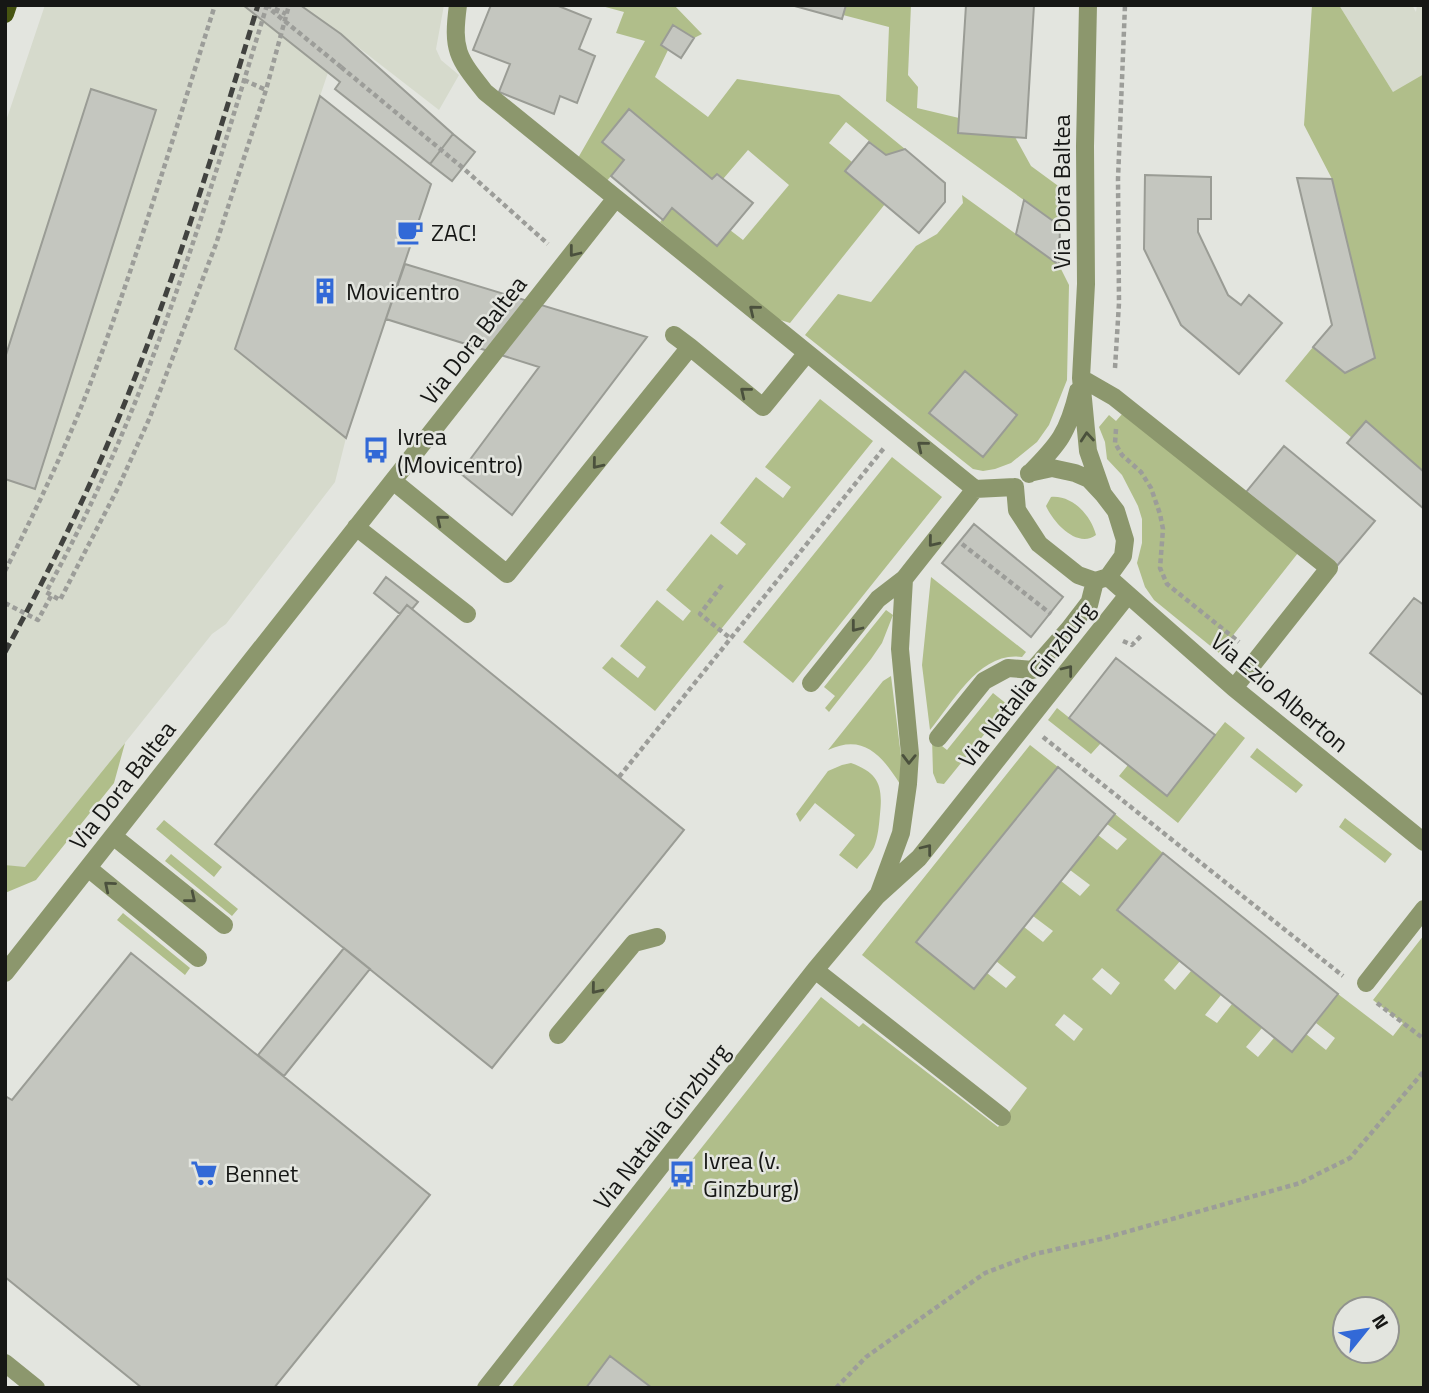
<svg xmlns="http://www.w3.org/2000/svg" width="1429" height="1393" viewBox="0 0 1429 1393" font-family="'Titillium Web',sans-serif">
	<rect width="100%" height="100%" fill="#e3e5df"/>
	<!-- built -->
	<path fill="#d6dacc" d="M45,5H444L436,49L441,60L459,75L439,110L341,34L235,348L346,438L335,482L226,624L212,634L25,868L5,865V124Z
		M1339,5H1412L1416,12L1417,5H1424V142Z"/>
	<!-- green -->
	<path fill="#b0be8a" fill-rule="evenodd" d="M598,5H674L702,34L694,38L673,25L661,45L668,50L655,77L708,117L737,79L839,95L905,149L886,155L846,122L829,143L852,162L845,171L885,204L790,323L774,318L660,222L672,208L717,246L730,230L743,240L789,185L748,150L723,179L717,174L712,179L629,109L602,142L624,160L606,182L578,158L645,41L616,33L624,12Z
		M846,5H911L908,75L918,87L917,108L959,118L958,133L1015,137L1031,166L1061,188L1060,226L886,101L889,27L843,15Z
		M1312,5H1339L1393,92L1424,74V472L1366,422L1352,438L1285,381L1313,347L1345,373L1375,358L1332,179L1304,125Z
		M962,195L1059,265L1069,285L1067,380L1049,425L1037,442L1011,463L995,469L983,471L973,469L805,335L838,294L871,302L916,246L937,234L963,203Z
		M820,399L873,441L655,711L602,668L612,657L638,678L646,667L620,646L657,600L683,621L691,611L666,590L711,534L737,555L746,544L720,523L756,477L783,498L791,487L765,467Z
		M1123,413L1298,553L1219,653L1154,600L1145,587L1137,563L1142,543V519L1138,506L1122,475L1107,459L1105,442L1099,427L1109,415L1116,421Z
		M892,457L942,497L793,683L743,642Z
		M1051,497C1072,495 1091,515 1096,535C1077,549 1053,522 1046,506Z
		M931,577L1026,652L1022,657C980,651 954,701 930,730L922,665Z
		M886,610L893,615L882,643L871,659L829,712L825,708L835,696L824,687Z
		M891,676L901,756L900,784C882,756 864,733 828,750L883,681Z
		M993,693L1008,705L944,784L937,783L933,773L932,738L947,750Z
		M1057,708L1101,743L1091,754L1048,720Z
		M1225,722L1245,738L1178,823L1119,776L1128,765L1167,795Z
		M125,743L114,783L36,880L5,893V865L25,867Z
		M1030,745L1058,767L916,942L974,989L987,973L1006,988L1016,977L996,961L1024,927L1043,942L1053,931L1033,916L1061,881L1080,896L1090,885L1070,870L1098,835L1117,850L1127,839L1107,824L1115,814L1163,853L1117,911L1180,961L1164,980L1175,990L1191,971L1221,995L1205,1015L1217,1023L1232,1004L1262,1028L1246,1047L1258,1057L1274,1038L1292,1052L1306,1034L1326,1050L1335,1038L1316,1023L1338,994L1393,1036L1403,1023L1373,1000L1424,935V1388H511L821,997L859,1027L863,1023L998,1127L1027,1088L862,955ZM1102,968L1120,983L1111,995L1092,979ZM1064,1014L1083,1029L1074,1041L1055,1025ZM1345,1309H1387V1351H1345Z
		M1257,748L1303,785L1296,793L1250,757Z
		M851,763C879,773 883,786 880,814C879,825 878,837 874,847C870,855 862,862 857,869L839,855L855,835L815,803L800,822L796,814L828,771L842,765Z
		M1345,818L1392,854L1385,863L1339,827Z
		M164,820L222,867L214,877L156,829Z
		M171,854L238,909L232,916L165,861Z
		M123,913L190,968L185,975L117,920Z"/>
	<!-- building -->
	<path fill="#c4c6bf" stroke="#9a9c95" stroke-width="2" d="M243,5H300L341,34L453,134L430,164L335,89L340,82Z
		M491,5H556L591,19L579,49L595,56L577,103L560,96L554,114L499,92L510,64L473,50Z
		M791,5H846L842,19Z
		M966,5H1034L1026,138L958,133Z
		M673,25L694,38L681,58L661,45Z
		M91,89L156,110L35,489L5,479V358Z
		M320,96L431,184L346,438L235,349Z
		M629,109L712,179L717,174L753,203L717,246L672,208L663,220L611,176L624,160L602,142Z
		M453,134L475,152L452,181L430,164Z
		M869,142L886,155L905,149L945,183V202L919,233L845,171Z
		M1145,175L1211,177V219H1198V232L1228,295L1241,305L1249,295L1282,323L1239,374L1181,325L1144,249Z
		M1297,178L1332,179L1375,358L1345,373L1313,347L1332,325Z
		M1024,200L1060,226L1059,265L1016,234Z
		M405,264L647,337L512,515L460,473L539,367L386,319Z
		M965,371L1017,415L983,457L929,413Z
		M1366,421L1424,472V509L1347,443Z
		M1284,446L1375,521L1336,567L1246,492Z
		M974,524L1063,597L1031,637L942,563Z
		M386,577L418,602L412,609L407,605L400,614L374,593Z
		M1414,598L1424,605V696L1370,653Z
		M407,605L684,830L492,1068L215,844Z
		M1116,658L1215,735L1167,796L1069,718Z
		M1058,767L1115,814L974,989L916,942Z
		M1163,853L1338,994L1292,1052L1117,910Z
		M344,948L370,969L284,1076L258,1055Z
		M131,953L430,1195L274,1388H142L5,1277V1096L12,1100Z
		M610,1356L652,1388H586Z"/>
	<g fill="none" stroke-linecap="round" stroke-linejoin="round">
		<!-- path -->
		<path stroke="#9c9d99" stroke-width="4.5" stroke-dasharray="5 3.5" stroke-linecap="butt" d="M267,5C205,208 149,405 46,592L60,600L119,486L150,417L216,244L266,90L289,5
			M267,5L286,14
			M341,67L463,168L548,244
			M244,80L266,90
			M1115,368L1119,303L1118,179L1125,5
			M1116,429L1115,443L1122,455L1141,472L1151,488L1160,514L1163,529L1160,568L1167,584L1239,642
			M962,544L1051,614
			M5,571C39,504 72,435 98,363C141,246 177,125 215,5
			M722,585L700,614L730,638
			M5,603L38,620L51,596
			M1123,641L1132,645L1141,636
			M1043,737L1343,976
			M619,777L884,448
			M1377,1003L1424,1039
			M836,1388L866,1357L985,1273L1035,1254L1101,1239L1300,1183L1350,1158L1424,1071"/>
		<!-- minor -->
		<path stroke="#8c976d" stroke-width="18" d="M458,5C452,50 457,57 485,92L975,489L1015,487
			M1088,5L1085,146L1086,284L1081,378L1088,451L1103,494
			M674,335L690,347
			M1081,378L1114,397L1329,568L1234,688
			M1029,474C1059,444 1068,433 1078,391
			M393,481L507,574L690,347L763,407L807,353
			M1015,487L1017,510L1039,544L1078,575L1095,581L1108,577L1123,556L1125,540L1116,511L1103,494L1089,479L1075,473L1052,468L1029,473
			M356,527L467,614
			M1108,577L1234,688L1424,842
			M811,683L878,599L904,579
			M938,738L984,681L1008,668L1033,670L1069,629L1089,603V605L1095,581
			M113,836L224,925
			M88,868L198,958
			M879,893L901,833L908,784L910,754L900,649L904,579L975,489
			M815,970L1002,1117
			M5,973L616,198
			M1366,983L1424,909
			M558,1035L634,943L657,937
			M5,1363L36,1388
			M486,1388L815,970L877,896L919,858L1127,596"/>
		<!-- major -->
		<path stroke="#475411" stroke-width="18" d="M5,14L8,5"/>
		<!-- rail -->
		<path stroke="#41423f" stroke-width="5" stroke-dasharray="10 5" stroke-linecap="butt" d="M5,652C40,588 73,523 102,457C166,311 212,157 258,5"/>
		<!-- path-bridge -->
		<path stroke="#9c9d99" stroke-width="4.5" stroke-dasharray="5 3.5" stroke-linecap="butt" d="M265,5L341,67
			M276,13L279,5"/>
	</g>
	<!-- one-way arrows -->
	<defs><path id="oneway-chevron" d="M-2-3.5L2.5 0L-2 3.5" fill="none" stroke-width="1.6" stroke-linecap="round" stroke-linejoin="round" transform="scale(1.75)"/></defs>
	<g stroke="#4b513d">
		<use href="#oneway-chevron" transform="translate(574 252) rotate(128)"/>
		<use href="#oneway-chevron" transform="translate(754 310) rotate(-141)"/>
		<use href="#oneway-chevron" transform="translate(745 392) rotate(-141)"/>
		<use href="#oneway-chevron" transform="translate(1087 437) rotate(-95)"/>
		<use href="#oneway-chevron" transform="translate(922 446) rotate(-141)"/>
		<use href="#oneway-chevron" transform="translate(597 464) rotate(129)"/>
		<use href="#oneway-chevron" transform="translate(441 520) rotate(-141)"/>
		<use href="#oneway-chevron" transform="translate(933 542) rotate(129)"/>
		<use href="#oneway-chevron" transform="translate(856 627) rotate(128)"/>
		<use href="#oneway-chevron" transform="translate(1068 670) rotate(-52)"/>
		<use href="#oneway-chevron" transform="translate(909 759) rotate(91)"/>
		<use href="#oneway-chevron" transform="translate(927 849) rotate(-52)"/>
		<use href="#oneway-chevron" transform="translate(109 886) rotate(-140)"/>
		<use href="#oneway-chevron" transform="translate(191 898) rotate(39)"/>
		<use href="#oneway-chevron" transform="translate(596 989) rotate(129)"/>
	</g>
	<!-- icons -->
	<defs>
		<g id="cafe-bare" transform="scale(2.1)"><path d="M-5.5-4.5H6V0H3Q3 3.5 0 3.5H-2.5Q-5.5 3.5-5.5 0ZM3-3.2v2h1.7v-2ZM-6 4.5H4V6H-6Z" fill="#3269d7" stroke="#e3e5df" stroke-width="2.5" paint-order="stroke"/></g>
		<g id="building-bare" transform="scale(2.1)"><path d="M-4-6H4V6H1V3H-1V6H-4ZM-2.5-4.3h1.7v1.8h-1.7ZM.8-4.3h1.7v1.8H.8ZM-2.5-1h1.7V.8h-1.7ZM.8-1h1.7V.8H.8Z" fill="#3269d7" stroke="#e3e5df" stroke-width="2.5" paint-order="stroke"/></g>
		<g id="bus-bare" transform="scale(2.1)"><path d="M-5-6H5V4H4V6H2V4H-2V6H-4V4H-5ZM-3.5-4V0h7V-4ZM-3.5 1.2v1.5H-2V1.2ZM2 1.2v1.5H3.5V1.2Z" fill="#3269d7" stroke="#e3e5df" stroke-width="2.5" paint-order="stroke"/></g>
		<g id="supermarket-bare" transform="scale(2.1)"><path d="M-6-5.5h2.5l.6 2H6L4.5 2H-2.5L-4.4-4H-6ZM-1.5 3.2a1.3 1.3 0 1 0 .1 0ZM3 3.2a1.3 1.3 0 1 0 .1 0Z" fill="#3269d7" stroke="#e3e5df" stroke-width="2.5" paint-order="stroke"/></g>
	</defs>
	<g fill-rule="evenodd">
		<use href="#cafe-bare" x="410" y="232"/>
		<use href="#building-bare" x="325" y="291"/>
		<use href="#bus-bare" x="376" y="450"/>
		<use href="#supermarket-bare" x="204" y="1173"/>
		<use href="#bus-bare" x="682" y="1174"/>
	</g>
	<g text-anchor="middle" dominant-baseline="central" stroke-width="5" stroke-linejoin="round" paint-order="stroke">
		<!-- street labels -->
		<g font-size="24" fill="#161715" stroke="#e3e5df">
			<text transform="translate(1061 192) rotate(-90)">Via Dora Baltea</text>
			<text transform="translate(473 340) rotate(-52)">Via Dora Baltea</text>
			<text transform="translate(1026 684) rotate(-52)">Via Natalia Ginzburg</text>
			<text transform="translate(1280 692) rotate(40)">Via Ezio Alberton</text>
			<text transform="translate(122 785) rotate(-52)">Via Dora Baltea</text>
			<text transform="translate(661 1126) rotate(-52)">Via Natalia Ginzburg</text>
		</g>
		<!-- poi labels -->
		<g font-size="24" fill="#161715" stroke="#e3e5df" text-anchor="start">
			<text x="431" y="232">ZAC!</text>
			<text x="346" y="291">Movicentro</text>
			<text x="397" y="436">Ivrea<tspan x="397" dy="28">(Movicentro)</tspan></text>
			<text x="703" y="1160">Ivrea (v.<tspan x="703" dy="28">Ginzburg)</tspan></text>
			<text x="225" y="1173">Bennet</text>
		</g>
	</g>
	<!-- border -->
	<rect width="1429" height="1393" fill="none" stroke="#161715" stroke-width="14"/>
	<!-- north arrow -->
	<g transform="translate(1366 1330) rotate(60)"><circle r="33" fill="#e3e5df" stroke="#91938e" stroke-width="2"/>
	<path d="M0-5L12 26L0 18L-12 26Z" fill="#3269d7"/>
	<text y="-10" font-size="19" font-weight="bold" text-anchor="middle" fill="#161715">N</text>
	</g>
</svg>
